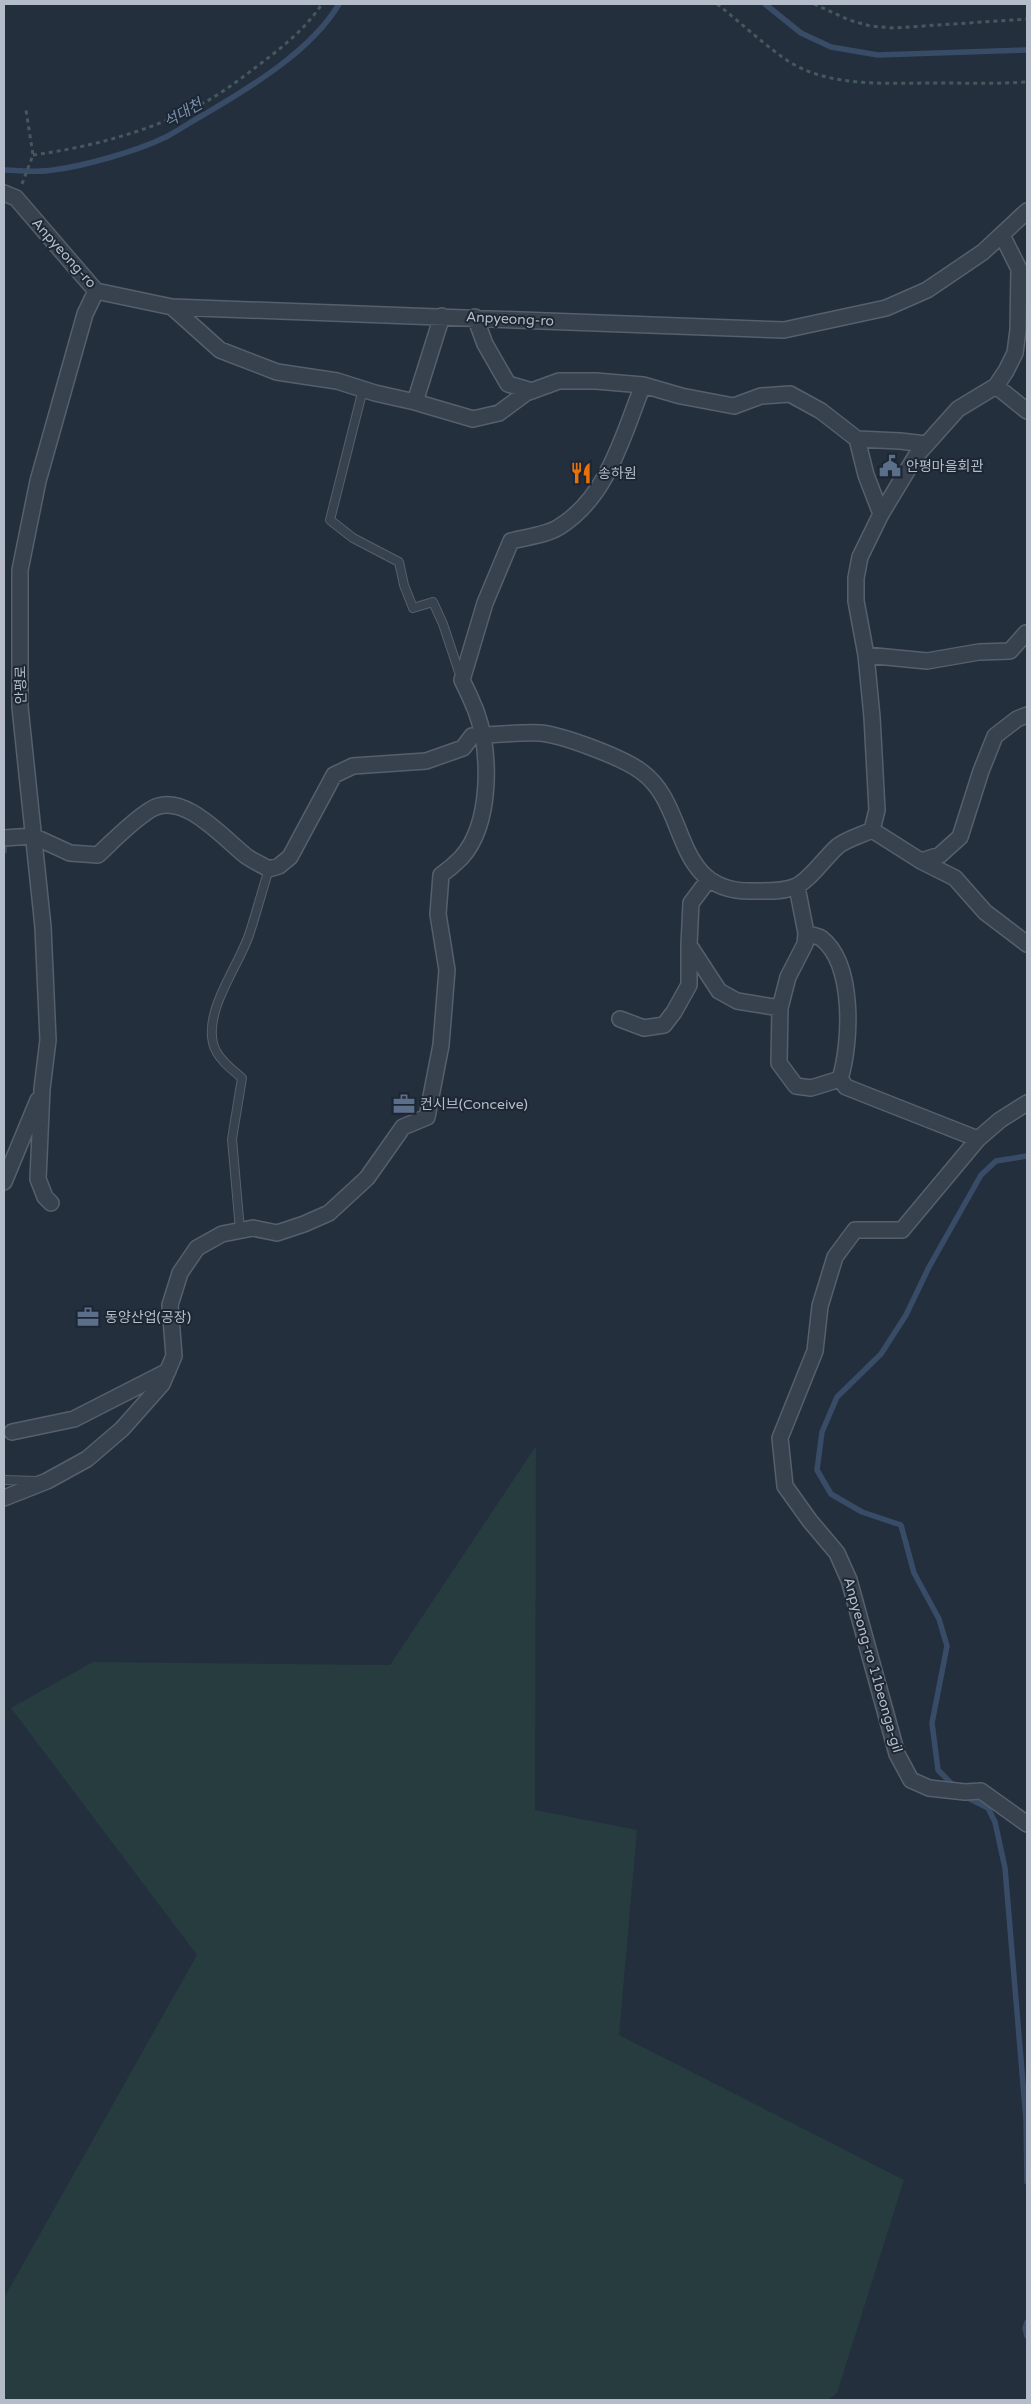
<svg xmlns="http://www.w3.org/2000/svg" width="1031" height="2404" viewBox="0 0 1031 2404" font-family="'Varela Round','Noto Sans KR',sans-serif">
	<rect width="100%" height="100%" fill="#242f3e"/>
	<!-- green -->
	<path fill="#263c3f" d="M536,1446L535,1810L637,1830L619,2035L904,2180L837,2393L828,2400H4V2298L197,1955L11,1708L93,1662L390,1665Z"/>
	<g fill="none" stroke-linecap="round" stroke-linejoin="round">
		<!-- stream -->
		<path stroke="#394c67" stroke-width="5.5" d="M765,4L801,33L831,47L878,55L1027,50
			M4,170C20,170 36,173 53,170C85,166 137,151 166,137C179,130 192,121 205,114C251,87 312,50 339,4
			M4,851V838
			M955,1787L938,1770L932,1723L947,1646L939,1619L914,1573L901,1525L862,1512L831,1494L817,1470L822,1432L837,1397L881,1354L906,1315L929,1267L981,1175L996,1161L1027,1156
			M964,1796L988,1808L995,1822L1005,1868L1026,2120L1027,2182
			M1027,2322L1025,2328L1027,2336"/>
		<!-- lane casing -->
		<g stroke="#565f6c" stroke-width="10">
			<path id="lane" d="M363,389L330,520L353,538L399,562L404,585L413,608L433,602L443,624L461,678
				M240,1230L232,1139L242,1078C231,1069 216,1057 213,1043C205,1009 238,967 249,935C256,914 262,891 269,869
				M4,1480L37,1481"/>
		</g>
		<!-- street casing -->
		<g stroke="#565f6c" stroke-width="18">
			<path id="street" d="M4,193L16,198L96,291L172,307L784,330L886,308L927,290L983,252L1027,211
				M172,307L220,350L277,372L337,381L375,393L415,402L473,419L499,413L526,393L559,381H596L643,385L681,396L734,406L761,396L790,394L821,411L857,439L900,441L926,444
				M475,317L485,344L508,384L532,391
				M996,386L1027,411
				M415,402L442,316
				M857,439L866,475L881,514
				M866,655L927,661L979,652L1010,651L1026,633
				M872,830L921,861L955,878L985,912L1027,944
				M4,838L33,836L70,853L98,855C114,840 131,822 150,810C182,789 223,838 246,856C253,861 262,865 269,869L279,866L290,857L334,775L353,766L426,761L463,748L472,736C494,735 518,732 540,733C563,735 624,758 642,772C690,807 671,893 753,891C766,891 781,892 794,887C808,883 826,856 838,846C847,839 862,835 872,830L877,810L872,717L866,655L856,601V578L860,557L881,514L916,456L958,409L996,386L1006,371L1015,353L1018,330L1019,269L1002,235
				M921,861L940,855L960,837L981,771L995,736L1017,719L1027,715
				M709,879L691,903L689,945L719,991L737,1001L780,1008
				M797,887L806,933C811,935 817,936 821,938C855,964 851,1043 840,1079L846,1087L978,1139
				M806,933L805,944L788,977L780,1008L779,1063L796,1086L811,1088L840,1079
				M620,1019L644,1028L664,1025L674,1012L689,985V945
				M1027,1103L1000,1120L978,1139L902,1230H855L835,1257L820,1306L815,1351L780,1438L785,1486L810,1521L837,1553L849,1580L897,1754L911,1780L929,1788L965,1792L981,1791L1027,1824
				M4,1182L38,1100
				M51,1203L45,1197L38,1179L42,1089L48,1040L43,927L20,707V570L38,481L85,314L96,291
				M12,1432L74,1419L168,1371
				M4,1498L47,1481L87,1459L122,1429L162,1384L174,1356L170,1305L180,1273L197,1248L222,1234L253,1228L277,1233L304,1224L329,1213L367,1178L403,1127L427,1117L441,1045L447,970L438,914L441,875C448,870 455,864 461,858C492,824 491,752 476,711C472,701 467,690 462,680L485,603L511,541C526,537 547,535 559,527C608,497 623,435 643,385"/>
		</g>
		<!-- path -->
		<path stroke="#44595c" stroke-width="3" stroke-dasharray="4 4" stroke-linecap="butt" d="M717,4C740,22 763,44 788,61C830,88 889,83 936,83C967,83 997,84 1027,82
			M814,4L849,20L870,26L894,28L1027,19
			M33,155C92,147 155,130 207,101C225,91 243,77 260,64C283,47 306,28 322,4
			M22,184L33,155L26,110"/>
		<!-- lane -->
		<use href="#lane" stroke="#38414e" stroke-width="8"/>
		<!-- street -->
		<use href="#street" stroke="#38414e" stroke-width="15"/>
	</g>
	<!-- icons -->
	<defs>
		<g id="civic-bare" transform="scale(1.725)"><path d="M-.6-6.5H3V-4.5H.6V-3L4-1V1h2V6H-6V1h2V-1L-.6-3ZM-1.2 2.5V6h2.4V2.5Z" fill="#5c6f8a" stroke="#1d2633" stroke-width="2.5" paint-order="stroke"/></g>
		<g id="restaurant-bare" transform="scale(1.725)"><path d="M-5-6h1v4h1v-4h1v4h1v-4h1v5L-1.5 .5V6h-2V.5L-5-1ZM5-6V6H3V1.5H1.5Q1.5-4 5-6Z" fill="#e8710a" stroke="#1d2633" stroke-width="2.5" paint-order="stroke"/></g>
		<g id="office-bare" transform="scale(1.725)"><path d="M-6-3h4V-5.5h4V-3h4V5H-6ZM-1-4.5V-3h2v-1.5ZM-6 0V1H6V0Z" fill="#5c6f8a" stroke="#1d2633" stroke-width="2.5" paint-order="stroke"/></g>
	</defs>
	<g fill-rule="evenodd">
		<use href="#civic-bare" x="890" y="466"/>
		<use href="#restaurant-bare" x="581" y="473"/>
		<use href="#office-bare" x="404" y="1104"/>
		<use href="#office-bare" x="88" y="1317"/>
	</g>
	<g text-anchor="middle" dominant-baseline="central" stroke-width="4" stroke-linejoin="round" paint-order="stroke">
		<!-- street labels -->
		<g font-size="14" fill="#b4bcc9" stroke="#1d2633">
			<text transform="translate(64 253) rotate(48)">Anpyeong-ro</text>
			<text transform="translate(510 319) rotate(3)">Anpyeong-ro</text>
			<text transform="translate(21 685) rotate(-91)">안평로</text>
			<text transform="translate(873 1665) rotate(74)">Anpyeong-ro 11beonga-gil</text>
		</g>
		<!-- poi labels -->
		<g font-size="14" fill="#b4bcc9" stroke="#1d2633" text-anchor="start">
			<text x="906" y="466">안평마을회관</text>
			<text x="598" y="473">송하원</text>
			<text x="420" y="1104">컨시브(Conceive)</text>
			<text x="105" y="1317">동양산업(공장)</text>
		</g>
		<!-- water labels -->
		<g font-size="15" font-style="italic" fill="#7c92b1" stroke="#1d2633">
			<text transform="translate(183 113) rotate(-30)">석대천</text>
		</g>
	</g>
	<!-- border -->
	<rect width="1031" height="2404" fill="none" stroke="#b4bcc9" stroke-width="10"/>
</svg>
